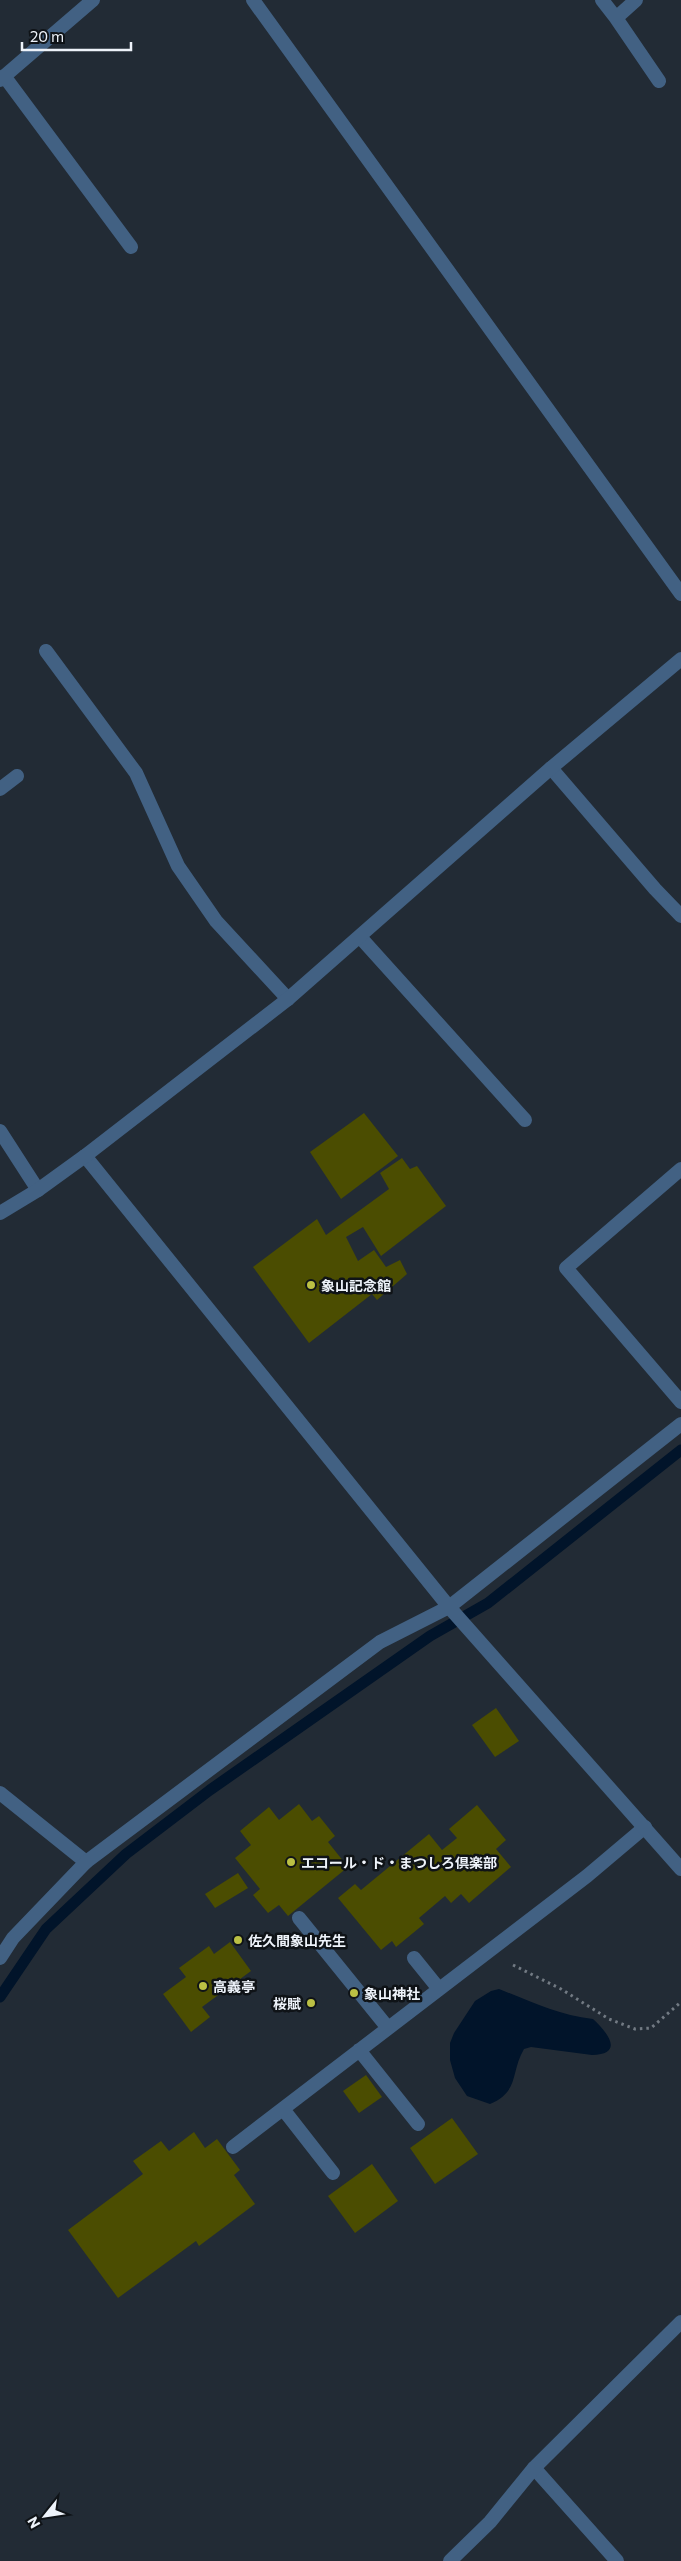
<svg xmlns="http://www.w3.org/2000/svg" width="681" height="2561" viewBox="0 0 681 2561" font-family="Commissioner,'Noto Sans JP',sans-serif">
	<rect width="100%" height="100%" fill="#222b35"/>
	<!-- water -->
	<path fill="#01142a" d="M499,1989C532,2002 558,2015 593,2019C606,2031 626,2054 592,2055L531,2047L524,2049C510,2073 520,2091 490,2104L467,2096L455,2078L450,2060V2043L454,2033L475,2001L491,1991Z"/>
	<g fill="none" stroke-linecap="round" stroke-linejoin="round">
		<!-- stream -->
		<path stroke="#01142a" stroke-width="11" d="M0,1997L46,1929L126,1854L210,1790L430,1636L488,1603L681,1450"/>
	</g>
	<!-- building -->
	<path fill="#4b4d01" d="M364,1113L398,1156L341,1199L310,1152Z
		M402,1158L410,1169L417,1166L446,1206L381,1256L363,1227L346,1237L358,1261L374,1250L386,1267L400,1260L407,1274L377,1300L372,1294L309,1343L253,1267L317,1219L326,1235L389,1189L380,1173Z
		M496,1708L519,1741L495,1757L472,1725Z
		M299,1804L312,1821L319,1816L335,1836L328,1842L348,1867L288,1916L279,1905L268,1913L253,1895L260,1889L235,1858L251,1845L240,1831L269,1807L279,1820Z
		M477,1805L506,1840L496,1849L511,1867L469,1903L461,1894L451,1903L445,1896L419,1918L424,1924L396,1947L392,1941L381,1950L338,1898L355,1884L361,1890L429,1834L442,1850L457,1838L449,1829Z
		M238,1873L248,1888L215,1908L205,1894Z
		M230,1942L251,1971L202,2007L210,2017L191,2032L163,1994L186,1977L179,1968L209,1946L214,1954Z
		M366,2075L382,2097L359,2113L343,2091Z
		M452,2118L478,2154L435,2184L410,2148Z
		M194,2132L205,2148L217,2139L240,2170L234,2175L255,2204L199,2246L196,2241L118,2298L68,2230L143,2174L133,2161L161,2141L169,2151Z
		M372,2164L398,2201L355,2233L328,2196Z"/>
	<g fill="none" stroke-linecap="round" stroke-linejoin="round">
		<!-- path -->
		<path stroke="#727a83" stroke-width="3" stroke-dasharray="2.5 4" stroke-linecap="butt" d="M513,1965L561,1989L609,2019L635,2029L651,2028L681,2002"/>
		<!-- service -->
		<path stroke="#426183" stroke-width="14" d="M46,651L136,773L178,866L216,921L288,999
			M0,789L17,776
			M0,1131L38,1190
			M681,1169L566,1268L681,1402
			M0,1793L86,1862
			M534,2468L617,2561"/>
		<!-- pedestrian -->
		<path stroke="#426183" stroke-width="14" d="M299,1918L388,2028
			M414,1958L439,1989
			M359,2050L418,2124
			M283,2109L333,2173
			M233,2147L587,1876L645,1827"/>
		<!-- minor -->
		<path stroke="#426183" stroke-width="14" d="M253,0L681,594
			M602,0L616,18L636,0
			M616,18L659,81
			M4,76L131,247
			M0,80L93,0
			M551,768L655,889L681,916
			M360,937L525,1120
			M85,1156L449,1607L681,1869
			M0,1958L13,1938L86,1862L380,1642L449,1607L681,1424
			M450,2561L490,2522L534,2468L681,2322"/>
		<!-- tertiary -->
		<path stroke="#426183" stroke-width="14" d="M0,1213L38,1190L85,1156L288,999L551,768L681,659"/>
	</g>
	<!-- markers -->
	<g fill="#bbc044" stroke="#0f1317" stroke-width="2">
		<circle cx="311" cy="1285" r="5"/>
		<circle cx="291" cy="1862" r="5"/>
		<circle cx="238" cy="1940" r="5"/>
		<circle cx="203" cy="1986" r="5"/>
		<circle cx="354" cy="1993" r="5"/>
		<circle cx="311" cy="2003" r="5"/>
	</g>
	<g text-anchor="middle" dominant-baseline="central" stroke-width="5" stroke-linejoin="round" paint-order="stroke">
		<!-- poi labels -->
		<g font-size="14" font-weight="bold" fill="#eef3fa" stroke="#0f1317" text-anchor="start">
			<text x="321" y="1285">象山記念館</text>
			<text x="301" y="1862">エコール・ド・まつしろ倶楽部</text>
			<text x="248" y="1940">佐久間象山先生</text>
			<text x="213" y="1986">高義亭</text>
			<text x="364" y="1993">象山神社</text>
			<text x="301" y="2003" text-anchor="end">桜賦</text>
		</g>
	</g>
	<!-- north arrow -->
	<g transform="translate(45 2516) rotate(240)" stroke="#0f1317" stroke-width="4" paint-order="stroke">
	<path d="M0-4L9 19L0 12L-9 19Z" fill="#eef3fa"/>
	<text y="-8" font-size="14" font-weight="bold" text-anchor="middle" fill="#eef3fa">N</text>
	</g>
	<!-- scale -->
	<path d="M22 42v8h109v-8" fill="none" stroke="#eef3fa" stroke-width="2.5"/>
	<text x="30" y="42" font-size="15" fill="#eef3fa" stroke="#0f1317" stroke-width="4" paint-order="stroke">20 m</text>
</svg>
